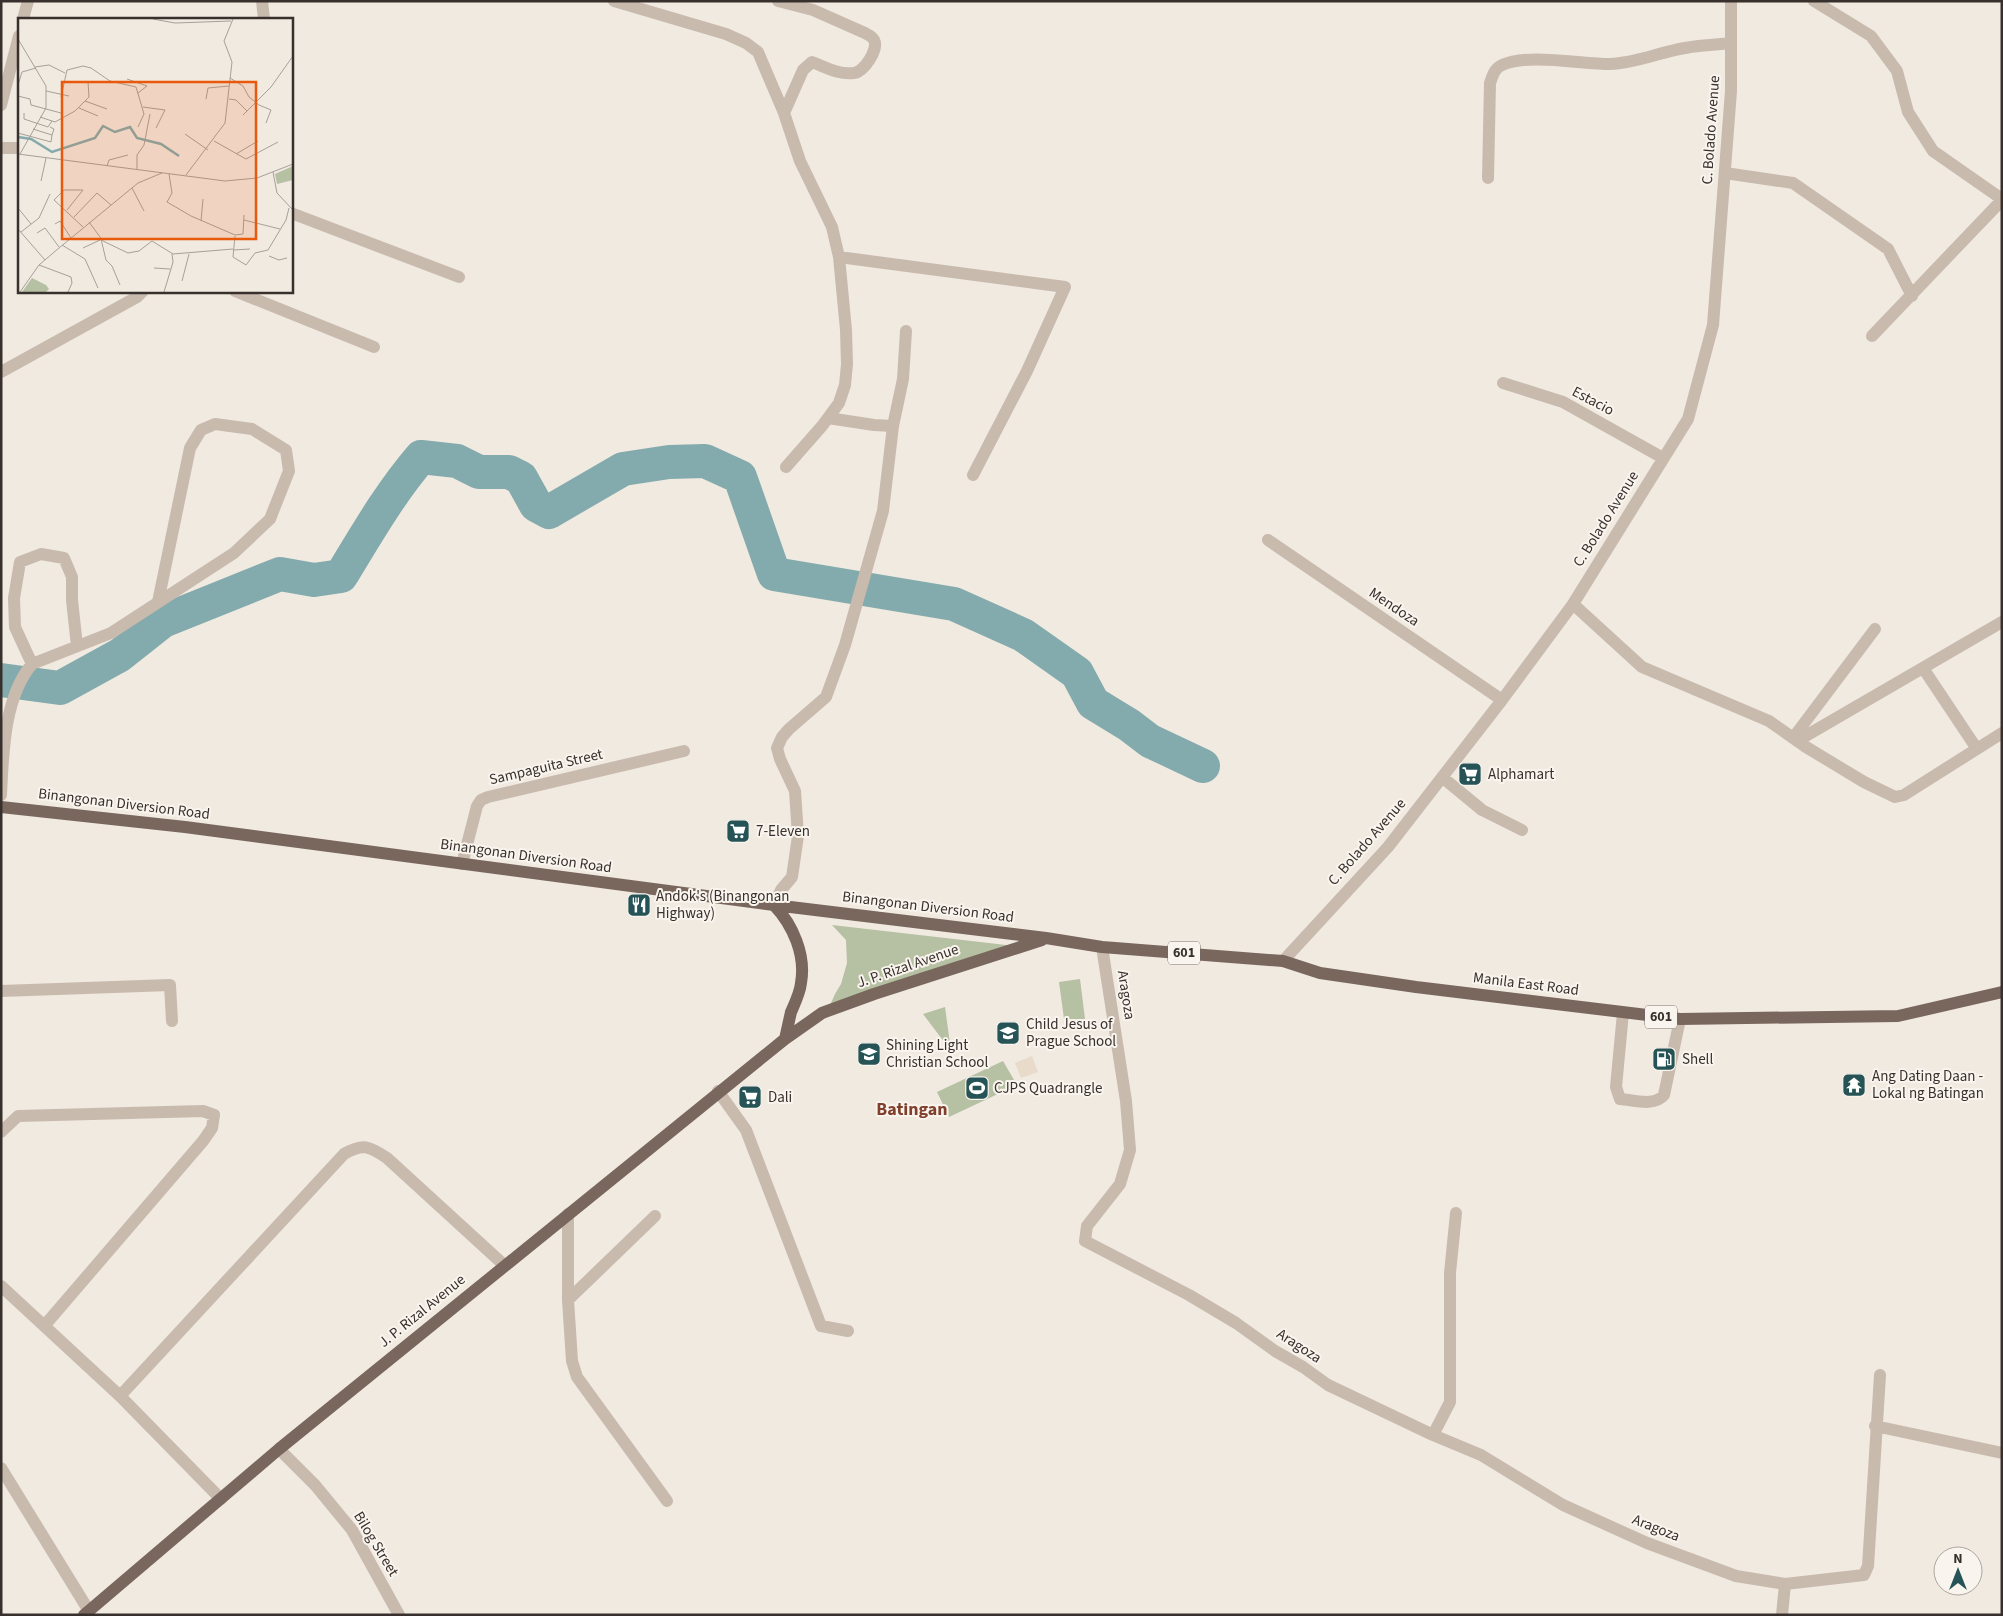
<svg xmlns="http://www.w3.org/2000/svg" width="2003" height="1616" viewBox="0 0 2003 1616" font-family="'Source Sans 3',sans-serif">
	<rect width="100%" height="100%" fill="#f1eae1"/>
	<!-- green -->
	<path fill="#b6c0a2" d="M832,925L1015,946L827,1012L835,994L841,984L847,963L846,940Z
		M1080,979L1085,1019H1064L1059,982Z
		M945,1007L951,1051L923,1014Z
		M1003,1061L1017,1085L949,1117L937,1092Z"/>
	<!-- plaza -->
	<path fill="#e8dbca" d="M1032,1056L1038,1072L1021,1078L1015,1063Z"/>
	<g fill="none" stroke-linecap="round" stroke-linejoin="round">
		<!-- river -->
		<path stroke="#83aaac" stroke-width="34" d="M1,680L60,688L120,655L163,621L280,574L314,580L341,576C366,535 390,493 421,457L457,461L479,472H509L521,478L536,505L549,512L623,469L669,462L705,461L740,477L774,574L954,604L1023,635L1077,673L1093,703L1129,725L1150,741L1203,766"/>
		<!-- minor -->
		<path stroke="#c9baae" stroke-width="12" d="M262,1L264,19
			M614,1L726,34L746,43L758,52L784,113L800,161L832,227L839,257L846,330L847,364L845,385L839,403L822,426L786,467
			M778,1L813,10L865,33C868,35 872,36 874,40C879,49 864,72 854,73C839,75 825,67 812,62L803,70L784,113
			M1814,1L1871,36L1897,71L1908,112L1933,151L2002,199
			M23,19L28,1
			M1,105L19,36
			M1,148H19
			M1725,173L1793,183L1888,249L1912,296
			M1488,178L1490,83C1493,75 1494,69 1502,65C1529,53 1580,64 1610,64C1636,63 1660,52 1685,48C1700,45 1716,45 1731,43
			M291,213L459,277
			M839,257L1065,287L1027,371L973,475
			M235,291L374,347
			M1872,336L2002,200
			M1,372L137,297L143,291
			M1503,383L1563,402L1663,458
			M828,418L874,425L893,426
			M1268,540L1502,700
			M1573,604L1642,667L1769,721L1806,747L1864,782L1895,797L1904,795L2002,733
			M32,664L15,627L14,598L20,562L41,554L64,558L72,577V600L77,646
			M1923,668L1977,749
			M1793,738L1875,629
			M1797,741L2002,622
			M1442,777L1482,810L1522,830
			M1,795C3,753 4,697 32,664L111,633L234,553L270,519L289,471L286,450L252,429L215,424L201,430L190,448L158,602
			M462,864L477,806L481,800L488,797L684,751
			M774,905L781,890L792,877L798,836L795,791L780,759L777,748L782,737L789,729L826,697L845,645L883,511L893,426L903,379L906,331
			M1102,947L1126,1101L1130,1150L1120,1184L1087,1226L1085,1241L1189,1295L1236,1323L1275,1351L1303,1367L1328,1385L1433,1435L1481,1455L1563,1505L1647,1543L1736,1576L1785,1584L1864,1575L1868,1566L1880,1375
			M1283,961L1388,847L1502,700L1573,604L1688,419L1713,325L1731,91V1
			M1,991L170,985L172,1021
			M1623,1013L1616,1087L1620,1099C1634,1100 1654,1107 1664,1095L1680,1019
			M718,1091L746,1130L821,1326L848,1331
			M1,1132L18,1116L203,1111L214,1115L212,1128L203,1141L45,1325
			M568,1214V1300L572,1361L577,1377L667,1501
			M1,1286L120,1396L221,1499
			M568,1300L655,1216
			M120,1396L344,1154C363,1143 369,1146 387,1158L504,1265
			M1875,1426L2002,1453
			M1433,1435L1450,1402V1273L1456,1213
			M279,1449L315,1485L352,1530L399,1615
			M1,1468L89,1611
			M1782,1615L1785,1584"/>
		<!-- major -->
		<path stroke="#79675e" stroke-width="12" d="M1,807L185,827L774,905L1046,938L1102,947L1283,961L1320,973L1416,987L1680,1019L1898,1016L2002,992
			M774,905C793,925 806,955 801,983C800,993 795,1003 791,1012C789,1021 787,1030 785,1039
			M84,1615L279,1449L785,1039L822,1013L874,994L1042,940"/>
	</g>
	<!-- icons -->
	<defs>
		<g id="supermarket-square" transform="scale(1.25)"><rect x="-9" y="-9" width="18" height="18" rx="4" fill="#255356" stroke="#f9f4ee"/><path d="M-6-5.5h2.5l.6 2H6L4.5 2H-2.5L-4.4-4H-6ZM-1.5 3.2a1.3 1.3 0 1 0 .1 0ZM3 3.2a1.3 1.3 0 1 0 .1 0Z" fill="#fff"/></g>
		<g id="restaurant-square" transform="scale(1.25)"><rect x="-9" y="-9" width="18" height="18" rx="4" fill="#255356" stroke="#f9f4ee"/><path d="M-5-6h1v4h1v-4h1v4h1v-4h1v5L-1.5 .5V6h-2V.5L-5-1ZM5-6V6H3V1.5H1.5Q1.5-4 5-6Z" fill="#fff"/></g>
		<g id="school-square" transform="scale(1.25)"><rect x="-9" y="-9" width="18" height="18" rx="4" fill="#255356" stroke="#f9f4ee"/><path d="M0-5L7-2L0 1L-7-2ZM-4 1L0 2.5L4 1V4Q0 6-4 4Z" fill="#fff"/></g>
		<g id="fuel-square" transform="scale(1.25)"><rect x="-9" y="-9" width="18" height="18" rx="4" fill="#255356" stroke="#f9f4ee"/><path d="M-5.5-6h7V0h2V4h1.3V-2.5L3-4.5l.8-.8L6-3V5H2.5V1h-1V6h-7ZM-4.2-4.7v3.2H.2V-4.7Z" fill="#fff"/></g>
		<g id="temple-square" transform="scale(1.25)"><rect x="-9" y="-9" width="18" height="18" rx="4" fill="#255356" stroke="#f9f4ee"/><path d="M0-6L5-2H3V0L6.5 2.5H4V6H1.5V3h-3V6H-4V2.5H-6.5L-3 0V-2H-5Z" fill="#fff"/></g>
		<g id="stadium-square" transform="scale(1.25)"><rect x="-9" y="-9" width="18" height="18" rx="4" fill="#255356" stroke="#f9f4ee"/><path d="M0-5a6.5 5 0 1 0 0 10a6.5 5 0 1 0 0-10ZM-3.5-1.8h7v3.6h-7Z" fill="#fff"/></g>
	</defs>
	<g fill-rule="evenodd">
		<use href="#supermarket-square" x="1470" y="774"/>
		<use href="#supermarket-square" x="738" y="831"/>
		<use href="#restaurant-square" x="639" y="905"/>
		<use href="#school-square" x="1008" y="1033"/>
		<use href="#school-square" x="869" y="1054"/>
		<use href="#fuel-square" x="1664" y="1059"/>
		<use href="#temple-square" x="1854" y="1085"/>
		<use href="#stadium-square" x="977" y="1088"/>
		<use href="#supermarket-square" x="750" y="1097"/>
	</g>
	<g text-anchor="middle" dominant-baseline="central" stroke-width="4" stroke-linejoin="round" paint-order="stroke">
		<!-- shield labels -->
		<g fill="#f9f4ee" stroke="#726b66" stroke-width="1">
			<rect x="1168" y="941.5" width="32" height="23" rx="4"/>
			<rect x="1645" y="1005.5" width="32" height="23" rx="4"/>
		</g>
		<g font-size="14" font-weight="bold" fill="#38302c">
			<text x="1184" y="953">601</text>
			<text x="1661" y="1017">601</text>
		</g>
		<!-- street labels -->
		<g font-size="15" fill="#38302c" stroke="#f9f4ee">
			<text transform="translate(1711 130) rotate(-86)">C. Bolado Avenue</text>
			<text transform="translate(1593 401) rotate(28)">Estacio</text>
			<text transform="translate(1606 519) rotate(-58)">C. Bolado Avenue</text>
			<text transform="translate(1394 607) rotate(34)">Mendoza</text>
			<text transform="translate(546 767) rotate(-13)">Sampaguita Street</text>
			<text transform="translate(124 804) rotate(7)">Binangonan Diversion Road</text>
			<text transform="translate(1367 842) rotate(-49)">C. Bolado Avenue</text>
			<text transform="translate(526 856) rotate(8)">Binangonan Diversion Road</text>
			<text transform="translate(928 907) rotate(7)">Binangonan Diversion Road</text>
			<text transform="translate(908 966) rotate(-19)">J. P. Rizal Avenue</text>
			<text transform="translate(1526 984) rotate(7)">Manila East Road</text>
			<text transform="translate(1126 995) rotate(81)">Aragoza</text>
			<text transform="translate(422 1311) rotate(-39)">J. P. Rizal Avenue</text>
			<text transform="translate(1299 1346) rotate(33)">Aragoza</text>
			<text transform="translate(1656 1528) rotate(22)">Aragoza</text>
			<text transform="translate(376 1544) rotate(59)">Bilog Street</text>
		</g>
		<!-- poi labels -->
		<g font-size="15" fill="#38302c" stroke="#f9f4ee" text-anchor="start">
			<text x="1488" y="774">Alphamart</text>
			<text x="756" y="831">7-Eleven</text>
			<text x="656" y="896">Andok's (Binangonan<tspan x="656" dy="17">Highway)</tspan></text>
			<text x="1026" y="1024">Child Jesus of<tspan x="1026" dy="17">Prague School</tspan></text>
			<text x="886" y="1045">Shining Light<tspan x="886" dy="17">Christian School</tspan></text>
			<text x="1682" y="1059">Shell</text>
			<text x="1872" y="1076">Ang Dating Daan -<tspan x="1872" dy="17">Lokal ng Batingan</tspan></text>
			<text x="994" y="1088">CJPS Quadrangle</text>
			<text x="768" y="1097">Dali</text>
		</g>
		<!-- quarter labels -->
		<g font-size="18" font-weight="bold" fill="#80402c" stroke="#f9f4ee">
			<text x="912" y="1109">Batingan</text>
		</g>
	</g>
	<!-- overview -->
	<g transform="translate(18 18)">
		<rect width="275" height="275" fill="#f1eae1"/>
		<path d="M275,148V162L259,166L257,156ZM14,260L28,267L31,271L28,274H4Z" fill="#b6c0a2"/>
		<path fill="none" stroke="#83aaac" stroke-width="2.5" d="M0,119L13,121L34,134L77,120L85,108L97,114L112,109L119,120L143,126L161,138"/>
		<path fill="none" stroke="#a7a099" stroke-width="1" d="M135,1L157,5L213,3M0,21L28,68V90L2,136M17,49L31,47L47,55M212,60L225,68L231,79L241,87L253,92L248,105M109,61L129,68L120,75M0,67L4,54L18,50M28,73L51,78M0,78L12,81L13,87L43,95M43,79L49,52L65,48L73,50L92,63L118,69L126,96L120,109M188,81L190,70L211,68M211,81L218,82L229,93M67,83L89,91M125,89L147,92L138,110M61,90L80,98M6,95V101L30,109L34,103M225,97L253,69L275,38M22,99L37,104L57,93L71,79L70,64M15,111L34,117L36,111L32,109M0,115L33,124L34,117M167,116L190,132M196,123L228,141L260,124M0,136L207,163L239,160L275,146M218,136L240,123M89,148L91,142L110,137M119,152V137L126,127L132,96M255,154L259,175L275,192M151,156L154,175L149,184L173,198L217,217L225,216L226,197M168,157L207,105L214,44L206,23L215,1M23,163L28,140M114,170L126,193M0,190L13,206M49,192L65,172H46L36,182L65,209M56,199L79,175L93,187M226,202L262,211M183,203L185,181M71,204L85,223L110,235L121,233L134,223L155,236L215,231M37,206L42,203L53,220M0,211L27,242M3,214L21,200L32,176M19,215L27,210L41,229M217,218L215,239L228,247L237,235L250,232L268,202L271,190M83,221L88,242L94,248L102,267M44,227L67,241L80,270M65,230L82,222M215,232L232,231M251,238L261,242L269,240M21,247L53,259L54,265L50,274M136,250L152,251M164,263L171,236M2,274L21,247L41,230L120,165L144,155M146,274L155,244L154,236"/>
		<path fill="#e8590c" fill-opacity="0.15" stroke="#e8590c" stroke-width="2.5" d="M44,64H238V221H44Z"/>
		<rect width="275" height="275" fill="none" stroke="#38302c" stroke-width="2.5"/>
	</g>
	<!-- border -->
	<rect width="2003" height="1616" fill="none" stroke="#38302c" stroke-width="5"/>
	<!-- north arrow -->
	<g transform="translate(1958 1571)"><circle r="24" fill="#f9f4ee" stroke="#aca6a0"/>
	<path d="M0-4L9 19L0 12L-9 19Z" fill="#255356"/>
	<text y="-8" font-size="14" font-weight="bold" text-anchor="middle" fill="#38302c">N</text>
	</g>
</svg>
